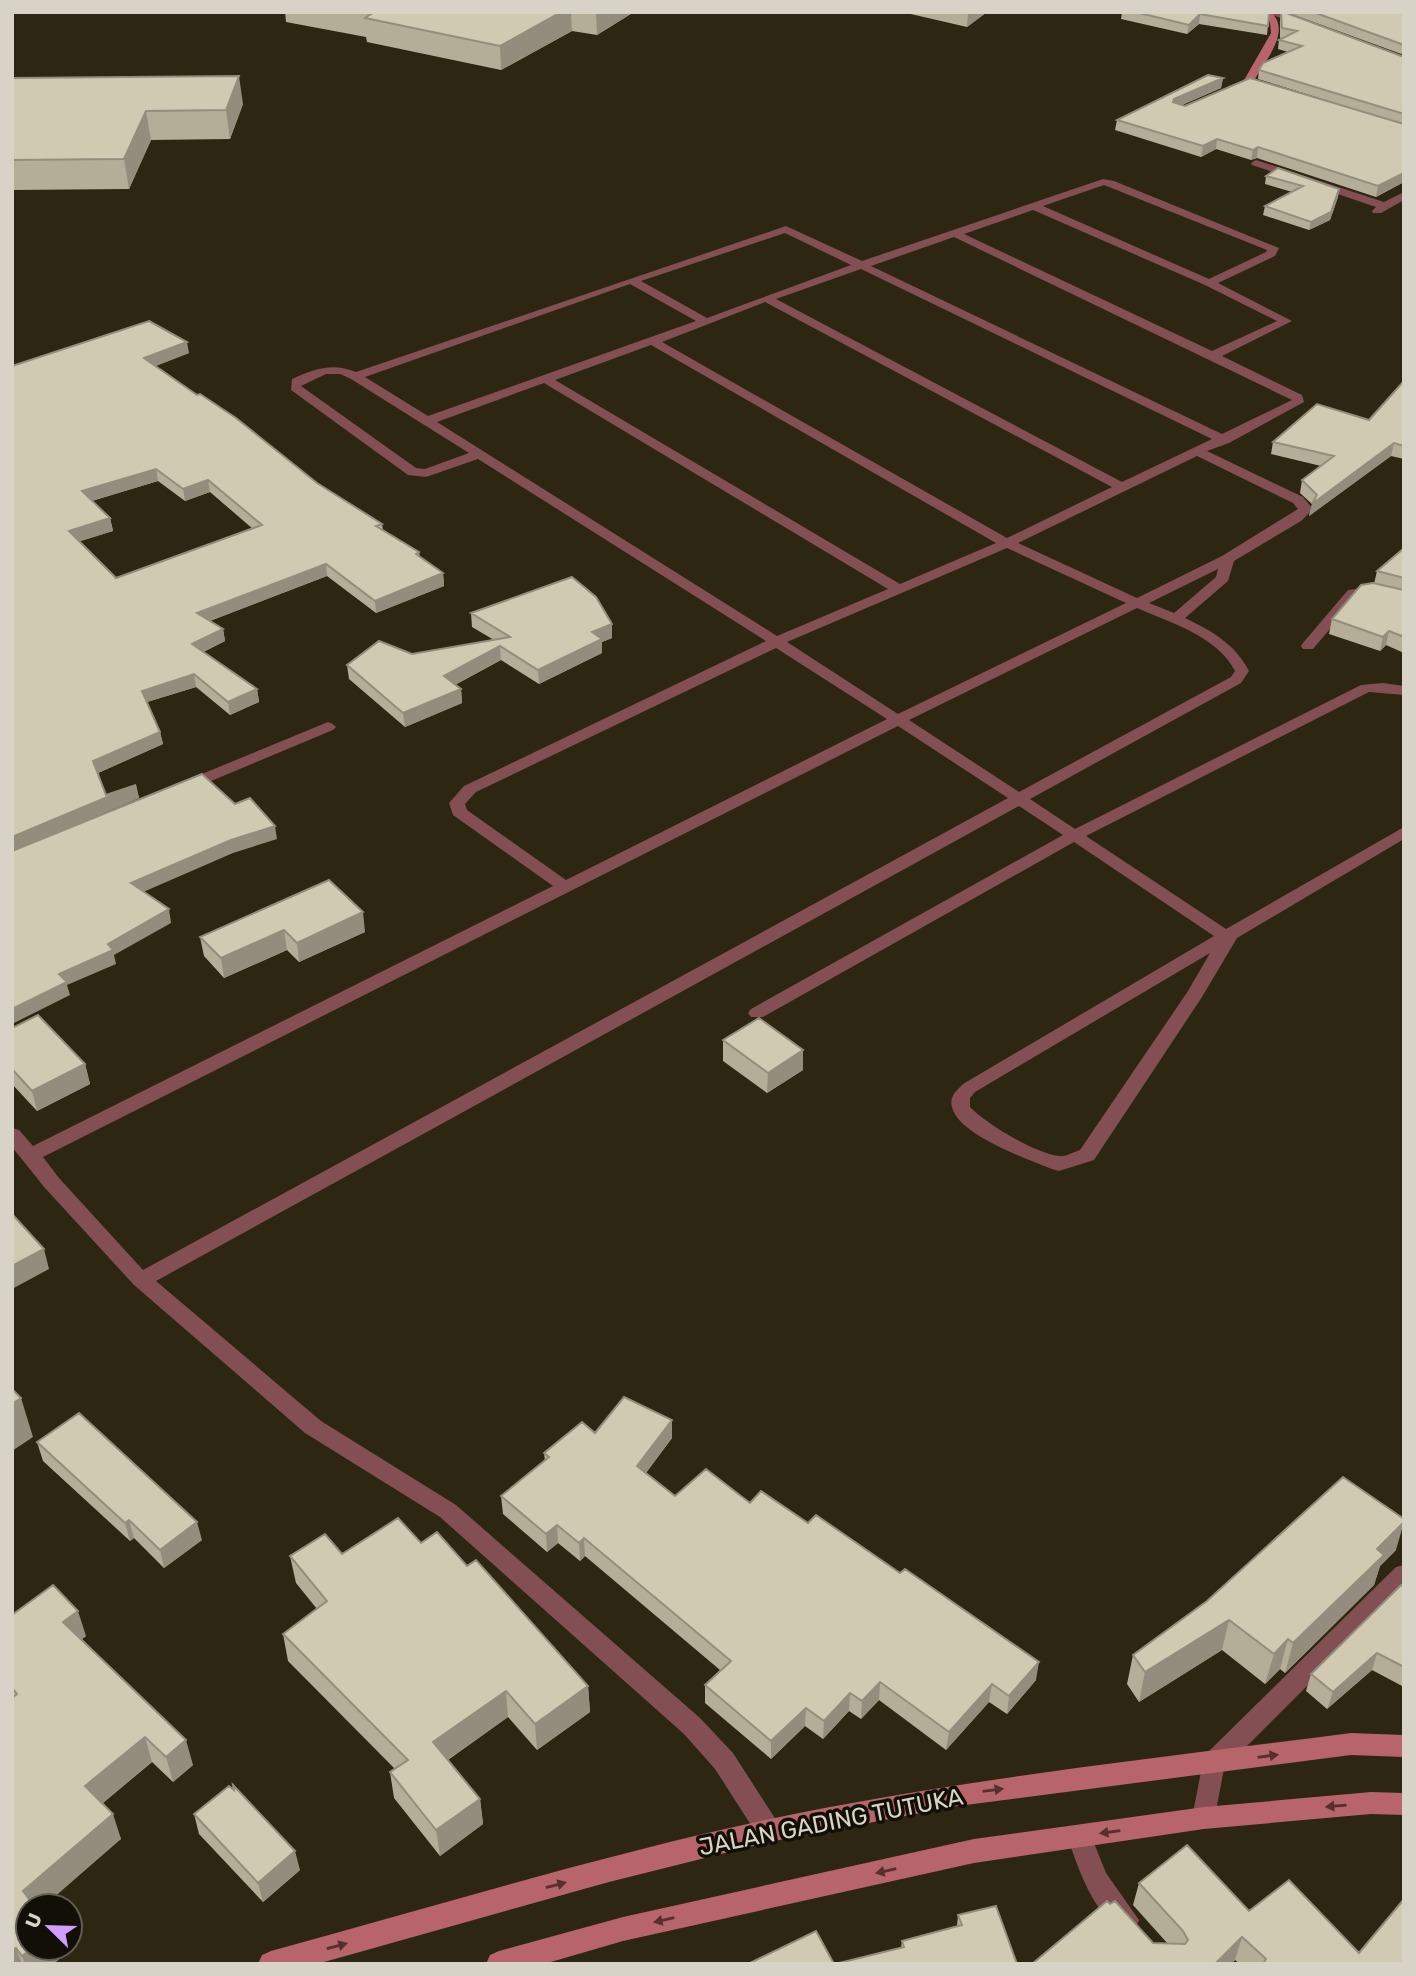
<svg xmlns="http://www.w3.org/2000/svg" width="1416" height="1976" viewBox="0 0 1416 1976" font-family="Rubik,sans-serif">
	<rect width="100%" height="100%" fill="#2c2612"/>
	<g fill="none" stroke-linecap="round" stroke-linejoin="round">
		<!-- street -->
		<path fill="#834f53" fill-rule="evenodd" d="M1265,12H1279L1307,23L1299,25Z
			M1256,160L1384,202L1404,192V200L1381,213H1373L1372,211L1376,207L1252,165L1251,163Z
			M1103,179L1114,181L1279,248L1275,256L1218,283L1292,321L1222,356L1302,395L1304,402L1229,443L1207,451L1303,497L1313,509L1301,521L1234,561L1228,581L1185,618C1212,631 1235,644 1249,671L1241,683L1030,799L1075,829L1361,685L1383,683L1404,686V695L1369,692L1086,836L1226,929L1404,827V839L1237,938L1202,997L1094,1160L1059,1171L1052,1169C1028,1159 958,1135 952,1107C949,1097 956,1091 963,1084L1214,936L1074,842L763,1017H751L748,1013L751,1009L1063,835L1019,806L156,1281L321,1421L456,1505L700,1718L733,1753L778,1823L781,1831L778,1839L769,1842L760,1839L715,1769L684,1734L440,1517L305,1433L134,1285L45,1188L12,1147V1128L19,1130L33,1146L553,886L453,815L449,803L464,786L766,641L478,459L426,477L408,475L291,390L292,379C313,369 333,362 356,372L786,226L862,261ZM1104,185L1267,250L1266,252L1209,279L1043,206ZM1033,210L1205,285L1277,321L1212,351L964,234ZM785,233L851,265L707,318L641,281ZM954,237L1292,400L1222,434L871,266ZM861,269L1212,439L1122,482L776,299ZM630,284L696,321L428,416L365,377ZM765,302L1112,487L1007,538L662,342ZM651,345L996,543L900,584L555,380ZM326,374H340L351,379L469,453L425,469L416,468L301,386ZM544,383L888,589L777,636L437,422ZM1197,456L1293,503L1298,509L1222,556L1137,598L1018,543ZM1007,548L1126,603L898,714L787,642ZM1218,569L1216,577L1174,613L1149,603ZM1137,608C1171,623 1217,636 1235,671L1231,677L1019,792L909,720ZM776,648L887,719L566,880L467,810L465,804L476,792ZM898,726L1008,798L143,1270L59,1178L43,1157ZM1210,953L1188,991L1080,1150C1074,1152 1065,1157 1059,1156C1036,1154 985,1123 970,1107V1098L975,1092Z
			M1370,587L1404,596V604L1370,595L1357,597L1313,649H1303L1301,646L1303,643L1348,590Z
			M328,722L333,724L336,727L333,730L192,789H180L178,786L180,783Z
			M1404,1565V1589L1224,1769L1213,1826L1204,1829L1195,1826L1192,1818L1204,1756L1396,1567Z
			M1079,1825L1088,1828L1106,1873L1139,1920L1135,1929L1126,1932C1095,1920 1077,1865 1067,1836L1070,1828Z"/>
		<!-- secondary -->
		<path fill="#b7646b" fill-rule="evenodd" d="M1261,12H1271C1292,32 1265,60 1254,81L1270,86L1272,88L1267,91L1243,82L1271,33L1270,22Z
			M1351,1733L1404,1735V1757L1351,1755L958,1806L769,1842L609,1882L317,1964H258L262,1955L271,1951C436,1906 602,1855 770,1819C961,1779 1157,1758 1351,1733Z
			M1371,1792L1404,1793V1815L1371,1814L1204,1829L974,1863L623,1941L544,1964H486L490,1955L499,1951L623,1917L974,1839L1204,1807Z"/>
	</g>
	<!-- wall -->
	<path fill="#b4ae99" fill-rule="evenodd" d="M285,12H634L597,35L572,31L501,70L367,42L366,37L286,22Z
		M902,12H987L967,27Z
		M1122,12H1268V26L1267,35L1199,24L1187,34L1121,19Z
		M1281,12L1404,57V182L1376,197L1257,158L1251,160L1216,149L1201,157L1115,130L1117,120L1223,78L1221,88L1182,105L1390,120L1258,79L1259,70L1288,52L1278,49L1279,40L1283,38H1280V20Z
		M1286,12H1404V55Z
		M12,78L243,104L230,139L151,140L129,189L12,190Z
		M1266,176L1339,189L1338,197L1330,220L1309,230L1263,215L1265,206L1292,192L1265,184Z
		M189,353L155,366L317,483L382,524L383,530L419,552L420,557L443,573L444,586L376,613L327,576L210,621L223,629L225,641L203,652L257,689L259,702L230,715L196,687L147,702L160,732L163,744L98,773L106,795L136,785L139,798L12,851V366ZM158,481L185,501L210,492L253,529L116,578L79,541L113,531L110,518L92,501Z
		M1404,383V459L1391,456L1309,516L1312,504L1300,493L1302,480L1321,466L1271,454L1273,442L1369,420Z
		M1404,549V653L1386,645L1380,651L1329,634L1332,619L1374,584L1377,571Z
		M471,613L612,624V638L602,642V653L539,684L501,660L455,685L461,689L462,703L405,727L349,679L347,665L494,640L472,627Z
		M329,880L365,932L299,962L287,950L224,978L204,956L200,937Z
		M12,1028L85,1064L90,1084L37,1111L12,1084Z
		M723,1040L803,1050V1070L767,1093L723,1061Z
		M595,1433L672,1438L646,1473L675,1496L750,1503L1036,1680L1007,1714L989,1702L946,1750L879,1700L861,1719L849,1711L823,1739L805,1726L771,1759L705,1703V1685L720,1670L585,1556L580,1561L558,1543L547,1552L503,1514L501,1496L545,1461L544,1453Z
		M37,1442L202,1540L164,1568L134,1538L130,1541L43,1461Z
		M421,1543L467,1566L588,1686L590,1712L537,1750L508,1717L448,1760L480,1799L483,1824L440,1856L394,1798L390,1772L395,1769L288,1661L283,1634L317,1609L296,1583L290,1556L342,1554Z
		M1396,1550L1380,1566L1374,1585L1285,1673L1280,1669L1265,1684L1222,1650L1139,1702L1127,1684L1133,1655Z
		M1404,1587V1687L1372,1670L1327,1709L1306,1691L1311,1674Z
		M12,1615L86,1636L82,1639L193,1765L173,1782L152,1762L103,1803L121,1839L28,1906L63,1956L53,1964H12Z
		M194,1814L300,1870L263,1902L199,1834Z
		M1139,1883L1249,1911L1359,1953L1404,1964H1240L1235,1960L1231,1964H1032L1153,1943L1168,1944L1133,1905Z
		M958,1915L1017,1964L901,1948L902,1941L957,1926Z"/>
	<!-- shaded-wall -->
	<path fill="#928d7d" d="M561,12H571L572,31L501,70L500,46Z
		M596,12H634L597,35Z
		M968,12H987L967,27Z
		M1200,14L1199,24L1187,34L1189,25Z
		M239,76L243,104L230,139L226,110Z
		M1223,78L1221,88L1173,109L1172,112L1174,99Z
		M146,111L151,140L129,189L124,159Z
		M1217,139L1216,149L1201,157L1203,146Z
		M1258,147L1257,158L1251,160L1253,150Z
		M1404,173V182L1376,197L1378,186Z
		M1339,189L1338,197L1330,220L1309,230L1311,222Z
		M187,342L189,353L146,370L144,358Z
		M1394,443L1391,456L1309,516L1312,504Z
		M156,469L158,481L84,503L82,491Z
		M208,480L210,492L185,501L183,489Z
		M110,518L113,531L72,544L69,531Z
		M326,564L327,576L199,625L197,613Z
		M443,573L444,586L376,613L375,601Z
		M612,624V638L602,642V653L539,684L538,670L592,632Z
		M223,629L225,641L194,657L192,644Z
		M1389,631L1386,645L1380,651L1383,637Z
		M500,646L501,660L445,690L444,676Z
		M194,674L196,687L144,703L142,691Z
		M257,689L259,702L230,715L228,702Z
		M461,689L462,703L405,727L403,713Z
		M160,732L163,744L96,774L93,761Z
		M136,785L139,798L12,851V837Z
		M275,826L277,839L233,853L134,896L131,883L231,840Z
		M169,909L171,923L114,955L116,964L67,985L70,995L12,1024V1009L59,974L108,944Z
		M363,912L365,932L299,962L297,943Z
		M284,930L287,950L224,978L221,958Z
		M803,1050V1070L767,1093L768,1073Z
		M85,1064L90,1084L37,1111L32,1091Z
		M44,1249L49,1269L12,1289V1266Z
		M21,1398L33,1437L12,1451V1404Z
		M672,1420V1438L637,1484V1466Z
		M129,1520L134,1538L130,1541L125,1523Z
		M197,1522L202,1540L164,1568L160,1550Z
		M1404,1522L1396,1550L1380,1566L1374,1585L1285,1673L1293,1643L1377,1549Z
		M557,1525L558,1543L547,1552L546,1534Z
		M584,1538L585,1556L580,1561L579,1543Z
		M78,1611L86,1636L71,1647L63,1622Z
		M1229,1620L1222,1650L1139,1702L1145,1672Z
		M1288,1639L1280,1669L1265,1684L1274,1654Z
		M1377,1653L1372,1670L1327,1709L1333,1692Z
		M1039,1662L1036,1680L1007,1714L1009,1696Z
		M880,1682L879,1700L861,1719L862,1701Z
		M992,1684L989,1702L946,1750L949,1732Z
		M588,1686L590,1712L537,1750L535,1724Z
		M506,1691L508,1717L436,1768L433,1742Z
		M850,1693L849,1711L823,1739L824,1721Z
		M806,1708L805,1726L771,1759V1741Z
		M145,1737L152,1762L93,1811L85,1786Z
		M186,1740L193,1765L173,1782L166,1757Z
		M480,1799L483,1824L440,1856L436,1830Z
		M113,1814L121,1839L44,1906H28L23,1891Z
		M295,1851L300,1870L263,1902L258,1883Z
		M1242,1937L1235,1960L1231,1964H1215Z
		M16,1948L22,1964H12V1950Z
		M33,1948H61L63,1956L53,1964H25L22,1956Z"/>
	<!-- building -->
	<path fill="#d1cab2" stroke="#928d7d" stroke-width="2" fill-rule="evenodd" d="M360,12H561L500,46L365,18L371,14Z
		M1135,12H1268L1269,14L1268,26L1200,14L1189,25Z
		M1281,12H1284L1404,57V114L1259,70L1263,63L1302,46L1279,40L1297,31L1282,28Z
		M1313,12H1404V45Z
		M1208,75L1223,78L1174,99L1173,102L1185,106L1250,78L1404,124V173L1378,186L1258,147L1253,150L1217,139L1203,146L1117,120Z
		M239,76L226,110L146,111L124,159L12,160V78Z
		M1278,168L1339,189L1331,212L1311,222L1265,206L1303,186L1266,176Z
		M149,321L187,342L144,358L197,395L200,394L236,418L317,483L382,524L376,526L419,552L416,554L443,573L375,601L326,564L197,613L223,629L192,644L257,689L228,702L194,674L142,691L160,732L93,761L106,795L136,785L12,837V366ZM156,469L183,489L208,480L262,525L116,578L69,531L110,518L82,491Z
		M1403,382L1404,446L1394,443L1312,504L1317,495L1302,480L1334,456L1273,442L1317,404L1369,420Z
		M1403,549H1404V578L1377,571Z
		M572,577L596,597L612,624L592,632L602,639L538,670L500,646L444,676L461,689L403,713L347,665L379,641L412,654L510,637L471,613Z
		M1373,583L1404,590V637L1389,631L1383,637L1332,619L1361,585Z
		M202,774L235,804L250,798L275,826L231,840L131,883L169,909L108,944L113,950L59,974L67,982L12,1009V851Z
		M329,880L363,912L297,943L284,930L221,958L200,937Z
		M38,1015L85,1064L32,1091L12,1069V1028Z
		M759,1018L803,1050L768,1073L723,1040Z
		M12,1214L44,1249L12,1266Z
		M12,1389L21,1398L12,1404Z
		M624,1397L672,1420L637,1466L675,1496L706,1469L750,1503L761,1491L808,1523L816,1515L900,1573L905,1569L1039,1662L1009,1696L992,1684L949,1732L880,1682L862,1701L850,1693L824,1721L806,1708L771,1741L705,1685L731,1661L584,1538L579,1543L557,1525L546,1534L501,1496L549,1457L544,1453L582,1422L595,1433Z
		M79,1413L197,1522L160,1550L129,1520L125,1523L37,1442Z
		M1343,1477L1404,1519V1522L1377,1549L1384,1555L1293,1643L1288,1639L1274,1654L1229,1620L1145,1672L1133,1655L1207,1601Z
		M398,1518L421,1543L437,1532L467,1566L476,1560L588,1686L535,1724L506,1691L433,1742L480,1799L436,1830L390,1772L408,1760L283,1634L327,1601L290,1556L325,1534L342,1554Z
		M53,1585L78,1611L63,1622L186,1740L166,1757L145,1737L85,1786L113,1814L23,1891L34,1906H28V1948H33L22,1956L16,1948L12,1950V1698L17,1694L12,1688V1615Z
		M1401,1585L1404,1587V1667L1377,1653L1333,1692L1311,1674Z
		M233,1785L295,1851L258,1883L194,1814L229,1786L234,1790Z
		M1187,1845L1249,1911L1289,1880L1359,1953L1404,1899V1964H1263L1266,1959L1242,1937L1215,1964H1032L1107,1901L1110,1904L1115,1901L1153,1943L1185,1944L1188,1940L1183,1931L1139,1883Z
		M996,1906L1017,1964H835L904,1947L902,1941L962,1925L958,1915Z
		M816,1931L834,1964H748Z"/>
	<!-- one-way arrows -->
	<defs><path id="oneway-solid" d="M-6-.8H1V-3.2L6.5 0L1 3.2V.8H-6Z" transform="scale(1.75)"/></defs>
	<g fill="#54312f">
		<use href="#oneway-solid" transform="translate(1268 1756) rotate(-8)"/>
		<use href="#oneway-solid" transform="translate(993 1790) rotate(-7)"/>
		<use href="#oneway-solid" transform="translate(1336 1806) rotate(175)"/>
		<use href="#oneway-solid" transform="translate(1110 1832) rotate(172)"/>
		<use href="#oneway-solid" transform="translate(886 1871) rotate(167)"/>
		<use href="#oneway-solid" transform="translate(556 1885) rotate(-15)"/>
		<use href="#oneway-solid" transform="translate(664 1920) rotate(167)"/>
		<use href="#oneway-solid" transform="translate(337 1946) rotate(-15)"/>
	</g>
	<g text-anchor="middle" dominant-baseline="central" stroke-width="7" stroke-linejoin="round" paint-order="stroke">
		<!-- near-street labels -->
		<g font-size="24" fill="#d7d3c7" stroke="#120f07">
			<text transform="translate(831 1822) rotate(-11)">JALAN GADING TUTUKA</text>
		</g>
	</g>
	<!-- border -->
	<rect width="1416" height="1976" fill="none" stroke="#d7d3c7" stroke-width="28"/>
	<!-- north arrow -->
	<g transform="translate(49 1927) rotate(293)"><circle r="33" fill="#120f07" stroke="#615d54" stroke-width="2"/>
	<path d="M0-5L12 26L0 18L-12 26Z" fill="#d29dfd"/>
	<text y="-10" font-size="19" font-weight="bold" text-anchor="middle" fill="#d7d3c7">U</text>
	</g>
</svg>
